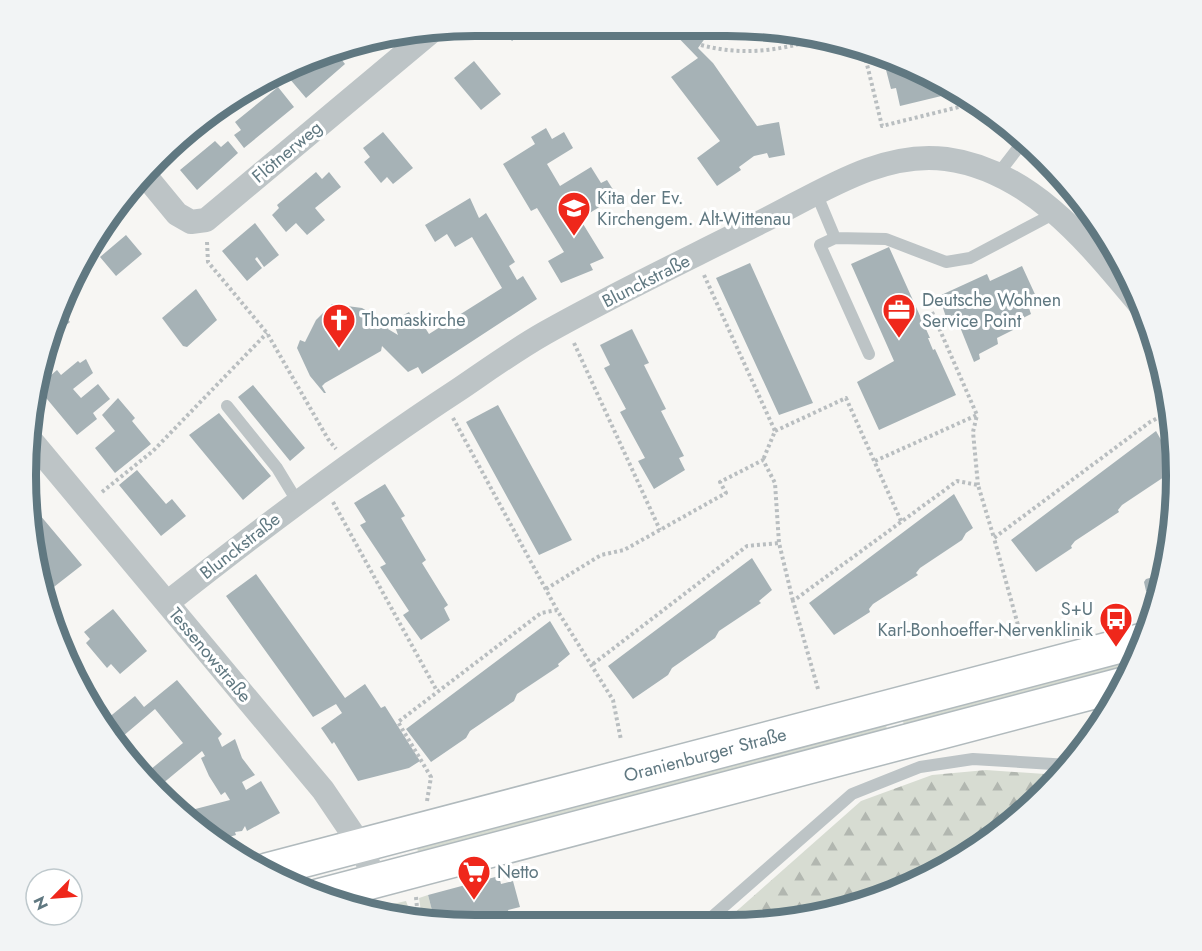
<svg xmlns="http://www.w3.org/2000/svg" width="1202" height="951" viewBox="0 0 1202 951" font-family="Jost,sans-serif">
	<defs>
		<pattern id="forest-firs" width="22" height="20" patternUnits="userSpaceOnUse" patternTransform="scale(1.5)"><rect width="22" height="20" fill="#d7dcd2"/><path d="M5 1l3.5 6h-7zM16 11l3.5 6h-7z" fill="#b2b7b0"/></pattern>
	</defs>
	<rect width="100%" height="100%" fill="#f7f6f3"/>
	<!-- grass -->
	<path fill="#d7dcd2" d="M1139,651L1131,672L906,732L901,714Z
		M884,718L889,736L420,859L415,841Z
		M428,895L434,918H422L419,898Z
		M406,901L412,917H388L366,910Z"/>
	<!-- forest -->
	<path fill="url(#forest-firs)" d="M986,770L1060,775C1048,788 1036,803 1022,815C940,884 830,926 722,924L861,801L932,775Z"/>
	<!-- building -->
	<path fill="#a6b2b6" d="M498,26H530L512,41Z
		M667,26H714L698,48L713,63L757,126L779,122L785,155L769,158L767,153L754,156L739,167L741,170L717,186L697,158L720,141L671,77L698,58Z
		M377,38L359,53L351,44L359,41Z
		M335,51L345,64L306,98L289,78L308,62L325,55L327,57Z
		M888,57L951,86L958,92L900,106L896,88L891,89L885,66L890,64Z
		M474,61L501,94L481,110L454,78Z
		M278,87L294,107L244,148L234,135L241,130L235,122Z
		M546,128L552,139L564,132L573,148L547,164L560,186L591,167L601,183L607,180L617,196L580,219L604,258L590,264L593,270L561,283L548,261L564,252L537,208L531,211L503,164L535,144L531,137Z
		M383,132L413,168L393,184L387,177L381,183L364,162L370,157L363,148Z
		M215,141L221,147L228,141L238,153L197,190L180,170Z
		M316,172L322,179L329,172L341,187L315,208L325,220L307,235L296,223L286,232L272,215L279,208L277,205Z
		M470,198L479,218L486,213L515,262L509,266L517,280L523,276L537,299L422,374L418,367L408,372L382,346L381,351L325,383L322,386L326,393H324L310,376L297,348L300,340L305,342L316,320L332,304L362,308L389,324L388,329L398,335L393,321L409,312L414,321L419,318L429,334L502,288L472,237L455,247L447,234L435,242L425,225Z
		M255,223L279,255L264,267L257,257L255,259L262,268L247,281L222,251Z
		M126,235L142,254L116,276L100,257Z
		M889,247L930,338H928L933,350L935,349L956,395L879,430L857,382L894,361L851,264Z
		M750,263L813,403L779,415L716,278Z
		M1022,266L1039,303L1029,308L1031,314L1013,323L1015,329L997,338L998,344L979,354L980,359L974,362L956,317L949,320L948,316L946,317L939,296L987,274L990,281Z
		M196,289L217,320L187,347L183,346L162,318Z
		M63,314L70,322L49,339L58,318Z
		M632,329L649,363L644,365L666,409L661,411L684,456L679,458L685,470L654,489L638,461L645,458L620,412L626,409L604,368L610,365L600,345Z
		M43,354L49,361L40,369L41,359Z
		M86,359L93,373L73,389L81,398L98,384L110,399L93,413L97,419L77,435L37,387L57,370L61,375L78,361L80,363Z
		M253,385L305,448L290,461L238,397Z
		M118,398L135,418L132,421L151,444L115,473L95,448L115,431L102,415Z
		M498,405L572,540L539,555L466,422Z
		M219,413L271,476L243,500L189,435Z
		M1156,431L1174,463L1163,475L1164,477L1122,505L1118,510L1119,512L1075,541L1071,546L1072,548L1036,572L1011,540Z
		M137,470L166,504L172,499L186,516L161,536L119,485Z
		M385,484L405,516L401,518L426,560L422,563L448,605L444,608L450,620L421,640L403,615L409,611L380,567L386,564L360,525L366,522L354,503Z
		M954,494L973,528L966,533L962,540L920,568L916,573L918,575L873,604L869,609L870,612L834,635L809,603Z
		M29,502L82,565L50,590L39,577Z
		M752,558L772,590L759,601L761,603L719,631L715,638L672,668L668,675L633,699L608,666Z
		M256,574L345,698L365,684L381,708L385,706L420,761L409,768L358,781L334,742L332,744L321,728L342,713L336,704L313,717L226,596Z
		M1164,574L1161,591L1151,594L1146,591L1144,582L1146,579Z
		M113,609L147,651L120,674L111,664L107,668L86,643L90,639L84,632Z
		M550,621L570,654L558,664L559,666L517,694L514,701L470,731L466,738L431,762L406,729Z
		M177,680L222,734L218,738L222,747L235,739L242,758L255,775L242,782L246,790L261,781L280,813L247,831L245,826L242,831L235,832L236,835L215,841L202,833L180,813L230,800L225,792L221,795L209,776L201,758L205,756L202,751L156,789L138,773L142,770L145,774L183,743L155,709L116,742L102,723L135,696L144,707Z
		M499,876L501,884L513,881L520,907L508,910L510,917L507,919L434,918L428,895Z"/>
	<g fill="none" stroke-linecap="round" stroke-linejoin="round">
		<!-- secondary casing -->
		<g stroke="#b1babd" stroke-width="36">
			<g id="secondary">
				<path id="s1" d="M267,870L1143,640"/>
				<path d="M318,896L1124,684"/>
			</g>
		</g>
		<!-- path -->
		<path stroke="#b9bec0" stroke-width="4" stroke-dasharray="3 3" stroke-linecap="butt" d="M701,45C742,56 777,51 818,39
			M863,48L882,126L975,103
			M207,242L208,262L267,333L328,439L336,449
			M704,275L775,431L763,460
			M932,312L977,415
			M574,343L660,530
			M453,418L557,610L613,700L621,740
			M775,431L846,398L901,521
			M875,461L977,415L973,432L978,485
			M102,492L153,451L267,333
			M333,502L437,691
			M546,589L601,555L624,550L726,493L720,482L763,460L775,483L779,543L793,601
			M1156,599L1152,585L1163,582
			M1021,636L994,538L1150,422L1171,411
			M593,664L747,546L779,543
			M818,689L793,601L957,481L978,485L994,538
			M427,801L431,777L398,722L541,613L557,610
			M416,897L418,918"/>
		<!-- lane -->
		<path stroke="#bdc4c6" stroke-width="12" d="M998,174L1025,139
			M817,195L835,238
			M869,354L820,245L835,238L886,239L946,262L970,258L1055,213
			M227,406L277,468L297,501
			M705,923L852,794L920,767L973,759L1069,765"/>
		<!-- street -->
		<path stroke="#bdc4c6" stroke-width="24" d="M144,174L177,214L191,222L206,220L432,31
			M30,439L323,790L361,846L375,881
			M167,603C262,528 357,456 458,390C486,371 515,350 545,333C614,294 686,260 757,224C815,196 879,150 946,159C1031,170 1090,245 1141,306"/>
		<!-- secondary -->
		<use href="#secondary" stroke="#fff" stroke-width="33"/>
	</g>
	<!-- icons -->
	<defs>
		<g id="school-pin" transform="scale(1.725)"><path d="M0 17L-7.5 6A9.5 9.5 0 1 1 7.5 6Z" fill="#ef271b" stroke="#fff"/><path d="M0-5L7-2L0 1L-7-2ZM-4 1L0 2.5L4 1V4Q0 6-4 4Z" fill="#fff"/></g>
		<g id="office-pin" transform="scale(1.725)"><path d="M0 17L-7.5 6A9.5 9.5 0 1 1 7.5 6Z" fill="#ef271b" stroke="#fff"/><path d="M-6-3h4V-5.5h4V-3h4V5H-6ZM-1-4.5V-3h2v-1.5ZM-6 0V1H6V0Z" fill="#fff"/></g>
		<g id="church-pin" transform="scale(1.725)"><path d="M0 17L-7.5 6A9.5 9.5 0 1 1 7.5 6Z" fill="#ef271b" stroke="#fff"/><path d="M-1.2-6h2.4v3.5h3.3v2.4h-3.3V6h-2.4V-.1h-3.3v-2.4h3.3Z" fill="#fff"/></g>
		<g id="bus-pin" transform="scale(1.725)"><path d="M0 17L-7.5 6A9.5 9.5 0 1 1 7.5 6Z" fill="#ef271b" stroke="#fff"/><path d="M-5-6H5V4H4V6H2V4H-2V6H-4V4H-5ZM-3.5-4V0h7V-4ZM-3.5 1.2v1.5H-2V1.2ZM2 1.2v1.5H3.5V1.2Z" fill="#fff"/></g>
		<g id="supermarket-pin" transform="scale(1.725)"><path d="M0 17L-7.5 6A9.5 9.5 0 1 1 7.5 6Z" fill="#ef271b" stroke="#fff"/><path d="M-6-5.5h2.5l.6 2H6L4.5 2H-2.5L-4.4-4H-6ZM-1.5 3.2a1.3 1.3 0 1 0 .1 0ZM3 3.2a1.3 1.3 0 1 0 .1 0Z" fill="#fff"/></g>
	</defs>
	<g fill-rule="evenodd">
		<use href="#school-pin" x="574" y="208"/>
		<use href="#office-pin" x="899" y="310"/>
		<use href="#church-pin" x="339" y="320"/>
		<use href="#bus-pin" x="1116" y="619"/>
		<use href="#supermarket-pin" x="474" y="872"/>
	</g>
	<g text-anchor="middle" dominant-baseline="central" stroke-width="6" stroke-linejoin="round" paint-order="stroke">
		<!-- street labels -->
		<g font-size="18" fill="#607881" stroke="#fff">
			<text transform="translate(287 152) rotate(-40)">Flötnerweg</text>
			<text transform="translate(646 281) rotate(-27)">Blunckstraße</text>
			<text transform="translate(240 546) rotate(-38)">Blunckstraße</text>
			<text transform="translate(210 655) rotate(50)">Tessenowstraße</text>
			<text stroke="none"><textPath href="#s1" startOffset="453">Oranienburger Straße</textPath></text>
		</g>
		<!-- poi labels -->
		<g font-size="18" fill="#607881" stroke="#fff" text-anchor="start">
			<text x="597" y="198">Kita der Ev.<tspan x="597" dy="21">Kirchengem. Alt-Wittenau</tspan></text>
			<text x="922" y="300">Deutsche Wohnen<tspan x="922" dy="21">Service Point</tspan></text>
			<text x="362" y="320">Thomaskirche</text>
			<text x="1093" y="609" text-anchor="end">S+U<tspan x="1093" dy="21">Karl-Bonhoeffer-Nervenklinik</tspan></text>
			<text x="497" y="872">Netto</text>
		</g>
	</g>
	<!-- crop -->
	<path d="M0 0H1202V951H0ZM475 36H727A439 439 0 0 1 1166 475V476A439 439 0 0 1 727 915H475A439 439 0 0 1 36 476V475A439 439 0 0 1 475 36Z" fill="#f2f4f5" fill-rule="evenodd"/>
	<path fill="none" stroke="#607881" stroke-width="8" d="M475 36H727A439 439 0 0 1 1166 475V476A439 439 0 0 1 727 915H475A439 439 0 0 1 36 476V475A439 439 0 0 1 475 36Z"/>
	<!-- north arrow -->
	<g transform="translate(54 897) rotate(245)"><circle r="28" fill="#ffffff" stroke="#bfc9cd" stroke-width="1.5"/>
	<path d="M0-4.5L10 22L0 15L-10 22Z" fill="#ef271b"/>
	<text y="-9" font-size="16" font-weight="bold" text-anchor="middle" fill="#607881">N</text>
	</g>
</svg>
